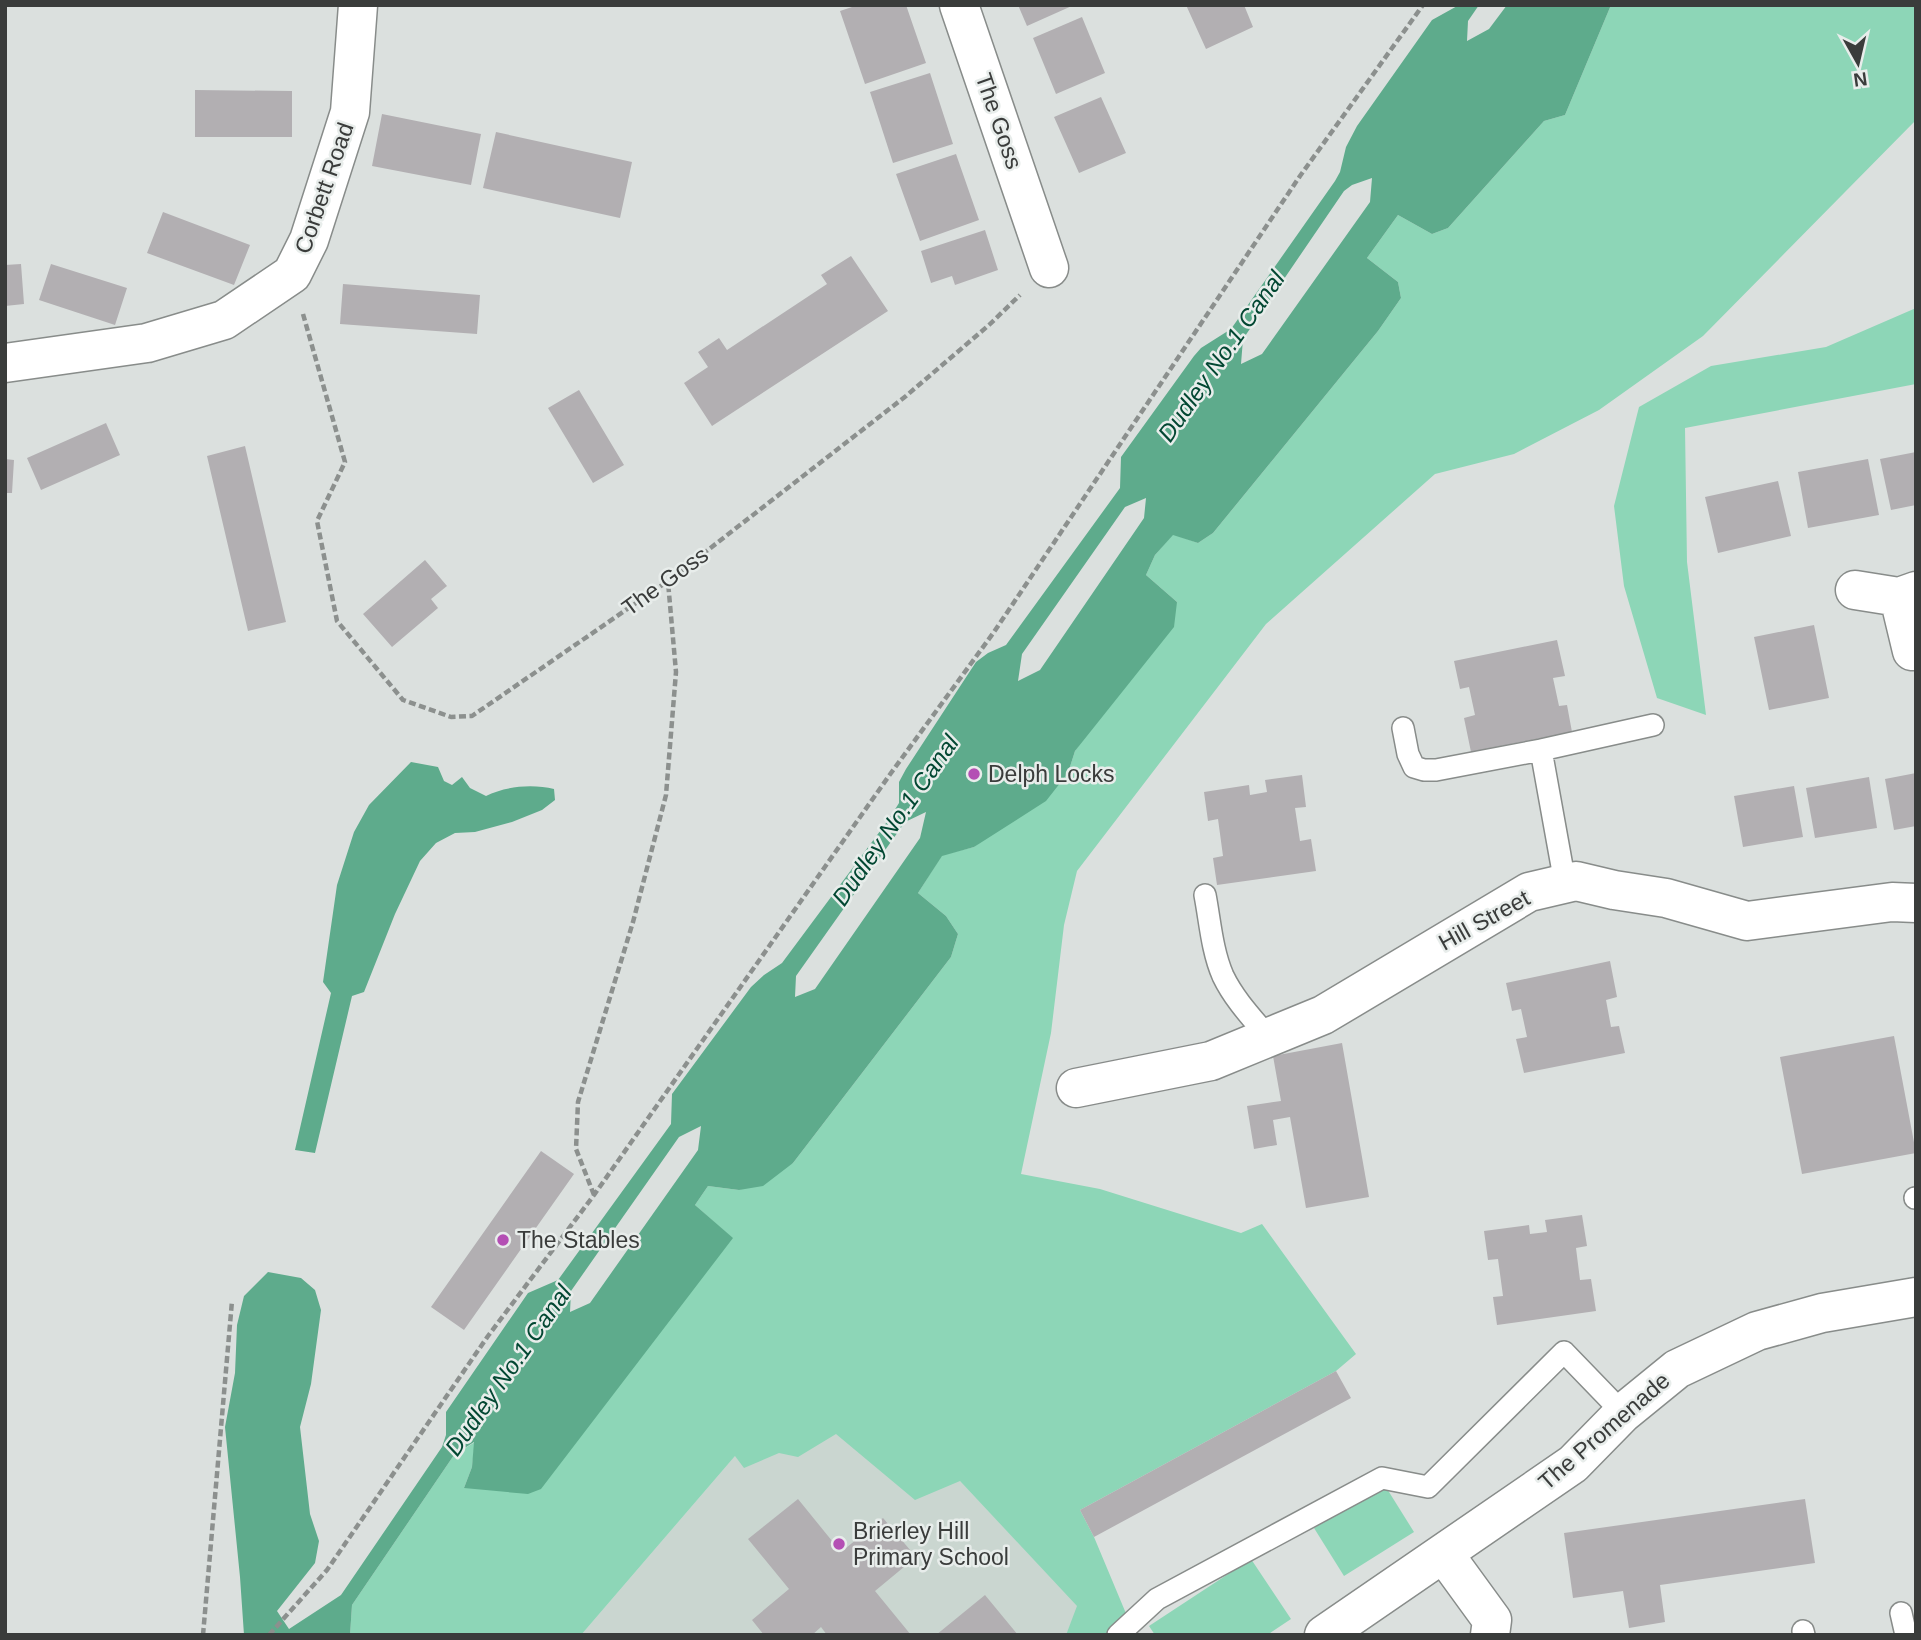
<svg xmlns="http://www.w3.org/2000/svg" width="1921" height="1640" viewBox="0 0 1921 1640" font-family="Arial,sans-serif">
	<rect width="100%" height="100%" fill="#dbe0de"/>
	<!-- built -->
	<path fill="#cad6d0" d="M882,1378L960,1481L1078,1606L1066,1635H581L735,1456Z"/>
	<!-- green -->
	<path fill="#8dd6b7" d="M1611,5H1916V120L1703,336L1599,410L1514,454L1435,474L1266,624L1077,871L1064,925L1051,1033L1021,1174L1100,1189L1241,1233L1262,1224L1356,1354L1336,1371L1080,1510L1094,1537L1135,1635H1066L1077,1606L960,1481L915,1500L836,1434L798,1457L779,1453L744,1468L735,1456L581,1635H350L352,1605L454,1455L475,1442L472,1467L464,1488L732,1238L695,1205L708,1186L739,1190L793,1163L951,957L958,934L946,916L918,893L942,855L974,847L1068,773L1075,751L1177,602L1146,575L1155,555L1173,534L1198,543L1213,533L1378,331L1401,298L1398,282L1367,258L1398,215L1432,234L1448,228L1544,121L1565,115Z
		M1916,308V384L1685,428L1687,562L1706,715L1657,698L1624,586L1614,506L1639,407L1711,366L1826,347Z
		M1384,1484L1414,1532L1344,1576L1314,1528Z
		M1251,1559L1291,1619L1267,1635H1155L1149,1626Z"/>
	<!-- water -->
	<path fill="#5eab8c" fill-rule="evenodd" d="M1459,5H1479L1468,21L1467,41L1489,29L1507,5H1611L1565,115L1544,121L1448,228L1432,234L1398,215L1367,258L1398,282L1401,298L1378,331L1213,533L1198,543L1173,535L1155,555L1146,575L1177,602L1174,627L1075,751L1068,773L1046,801L974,847L942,856L918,893L946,916L958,934L951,957L793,1163L763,1186L739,1190L708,1186L695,1205L733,1238L541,1489L528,1494L464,1488L472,1467L474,1442L454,1455L352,1605L350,1635H244L240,1577L225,1427L235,1373L237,1325L244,1296L268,1272L301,1278L315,1290L321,1310L311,1384L300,1427L310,1514L319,1541L315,1563L277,1611L289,1629L341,1595L442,1447L446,1435V1412L528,1293L558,1280L671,1124L672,1094L751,987L764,975L782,963L889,819L899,803V782L906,769L976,662L988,653L1006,645L1120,488L1121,457L1194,356L1201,348L1231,329L1335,181L1340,172L1346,147L1357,126L1432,20ZM1372,178L1370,202L1262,354L1241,364L1243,339L1344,191L1352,185ZM1146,498L1144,518L1040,670L1018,681L1022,654L1125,507ZM926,812L920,838L815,989L795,997L796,976L905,822ZM701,1126L698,1150L590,1303L570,1312L571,1291L679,1137Z
		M411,762L438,767L444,781L452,785L462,777L470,788L486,796C505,786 533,784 554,789L555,800L542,810L512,822L475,832L455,833L436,843L420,861L395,914L364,992L352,996L315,1153L295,1150L331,993L323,982L337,885L354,832L369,805Z"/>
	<!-- building -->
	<path fill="#b2afb2" d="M858,5H906L926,63L865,84L840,11Z
		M1018,5H1074L1027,26Z
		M1186,5H1244L1253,27L1206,49Z
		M1082,17L1105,73L1056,94L1033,38Z
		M930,73L953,144L893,163L870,92Z
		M195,90L292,91V137H195Z
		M1101,97L1126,153L1079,173L1054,117Z
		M382,114L481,134L471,185L372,166Z
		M496,132L632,162L620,218L483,188Z
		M956,154L979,220L920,241L896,174Z
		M163,212L250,245L234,285L147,253Z
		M985,230L998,270L955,285L952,276L931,283L921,251Z
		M851,256L888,311L712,426L684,383L708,367L698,352L719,338L727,350L827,284L821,275Z
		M21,264L24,304L5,306V265Z
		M51,264L127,288L115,325L39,300Z
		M343,284L480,295L477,334L340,324Z
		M579,390L624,465L593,483L548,408Z
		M106,423L120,455L41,490L27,458Z
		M245,446L286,622L248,631L207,456Z
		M1916,452V505L1891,510L1880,459Z
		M5,459L14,460L12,493H5Z
		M1868,459L1879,515L1808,528L1798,472Z
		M1778,481L1791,536L1718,553L1705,497Z
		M425,560L447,586L431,599L438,608L392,647L363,614Z
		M1814,625L1829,698L1769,710L1754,637Z
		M1557,640L1565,676L1553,678L1559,706L1567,705L1572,732L1471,752L1464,718L1475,715L1469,687L1460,689L1454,661Z
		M1916,773V826L1894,830L1885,779Z
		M1302,775L1306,807L1295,808L1300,841L1311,839L1316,871L1217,885L1213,858L1223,856L1218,819L1208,821L1204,792L1249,785L1250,795L1267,792L1265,780Z
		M1869,777L1877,828L1815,838L1806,788Z
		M1794,786L1803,837L1743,847L1734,796Z
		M1610,961L1617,997L1606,1000L1611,1027L1619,1026L1625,1053L1524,1073L1516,1039L1527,1037L1521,1009L1512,1011L1506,983Z
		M1894,1036L1916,1153L1802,1174L1780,1057Z
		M1342,1043L1369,1197L1306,1208L1290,1117L1273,1120L1277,1145L1254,1149L1247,1106L1281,1101L1273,1056Z
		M541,1151L574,1174L464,1330L431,1307Z
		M1582,1215L1587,1246L1576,1248L1580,1280L1591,1279L1596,1311L1497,1325L1493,1297L1503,1296L1498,1259L1488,1260L1484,1231L1529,1225L1530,1234L1547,1232L1545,1220Z
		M1336,1371L1351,1398L1094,1537L1080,1510Z
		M798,1499L841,1552L883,1518L916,1557L875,1591L911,1635H827L821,1627L812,1635H764L752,1620L789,1589L748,1539Z
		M1805,1499L1815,1563L1660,1585L1665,1622L1629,1628L1623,1591L1573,1598L1564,1533Z
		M985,1595L1018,1635H936Z"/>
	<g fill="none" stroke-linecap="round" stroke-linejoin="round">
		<!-- lane casing -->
		<g stroke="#888c8a" stroke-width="24">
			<path id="lane" d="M1403,728L1408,754L1414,767L1424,770H1436L1541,750L1565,883
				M1541,750L1653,725
				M1205,895C1210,921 1212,951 1223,976C1234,999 1252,1018 1269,1038
				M1915,1198H1916
				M1901,1613L1906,1635
				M1803,1631L1804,1635
				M1118,1635L1157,1599L1382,1478L1428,1487L1564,1352L1623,1413"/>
		</g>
		<!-- street casing -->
		<g stroke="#888c8a" stroke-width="41">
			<path id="street" d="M959,5L1049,268
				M5,363L147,343L224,320L292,274L309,240L350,112L358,5
				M1855,590L1899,597L1916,591
				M1899,597L1912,651
				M1076,1088L1211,1061L1323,1015L1529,892L1576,881L1614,890L1666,898L1747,921L1892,902L1916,903
				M1444,1554L1492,1620L1490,1635
				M1324,1635L1573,1464L1623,1413L1677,1369L1757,1331L1822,1313L1916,1297"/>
		</g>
		<!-- path -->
		<path stroke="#8c908e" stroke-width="4.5" stroke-dasharray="7 3.5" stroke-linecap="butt" d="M303,314L345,462L317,521L337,621L403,700L451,717L472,716L668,581L906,396L989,325L1020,295
			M594,1195L576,1149L578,1102L633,922L666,795L676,672L668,582
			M203,1635L232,1301
			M269,1635L327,1570L488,1336L594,1195L891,773L994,632L1300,176L1423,5"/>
		<!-- lane -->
		<use href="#lane" stroke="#fff" stroke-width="21"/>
		<!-- street -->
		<use href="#street" stroke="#fff" stroke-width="38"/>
	</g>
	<!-- markers -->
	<g fill="#b44fb4" stroke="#e8edeb" stroke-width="2.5">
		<circle cx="974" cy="774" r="7"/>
		<circle cx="503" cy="1240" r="7"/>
		<circle cx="839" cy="1544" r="7"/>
	</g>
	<g text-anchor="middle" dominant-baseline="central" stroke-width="5" stroke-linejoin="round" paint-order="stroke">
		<!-- street labels -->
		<g font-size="23" fill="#3a3c3b" stroke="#e8edeb">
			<text transform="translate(999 121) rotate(71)">The Goss</text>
			<text transform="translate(324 188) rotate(-71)">Corbett Road</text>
			<text transform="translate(665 581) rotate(-36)">The Goss</text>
			<text transform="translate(1484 920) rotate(-29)">Hill Street</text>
			<text transform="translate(1604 1431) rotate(-41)">The Promenade</text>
		</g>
		<!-- poi labels -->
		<g font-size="23" fill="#3a3c3b" stroke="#e8edeb" text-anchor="start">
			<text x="988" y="774">Delph Locks</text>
			<text x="517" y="1240">The Stables</text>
			<text x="853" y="1531">Brierley Hill<tspan x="853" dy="26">Primary School</tspan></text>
		</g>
		<!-- water labels -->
		<g font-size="24" font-style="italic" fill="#024732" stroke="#e8edeb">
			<text transform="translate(1221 356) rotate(-55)">Dudley No.1 Canal</text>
			<text transform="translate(895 820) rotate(-55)">Dudley No.1 Canal</text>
			<text transform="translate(508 1370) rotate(-55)">Dudley No.1 Canal</text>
		</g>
	</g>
	<!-- border -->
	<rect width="1921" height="1640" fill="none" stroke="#3a3c3b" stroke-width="14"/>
	<!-- north arrow -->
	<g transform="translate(1858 63) rotate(172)" stroke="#e8edeb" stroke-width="5" paint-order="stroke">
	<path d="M0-5L12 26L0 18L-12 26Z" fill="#3a3c3b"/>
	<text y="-10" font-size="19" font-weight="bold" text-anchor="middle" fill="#3a3c3b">N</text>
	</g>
</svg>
